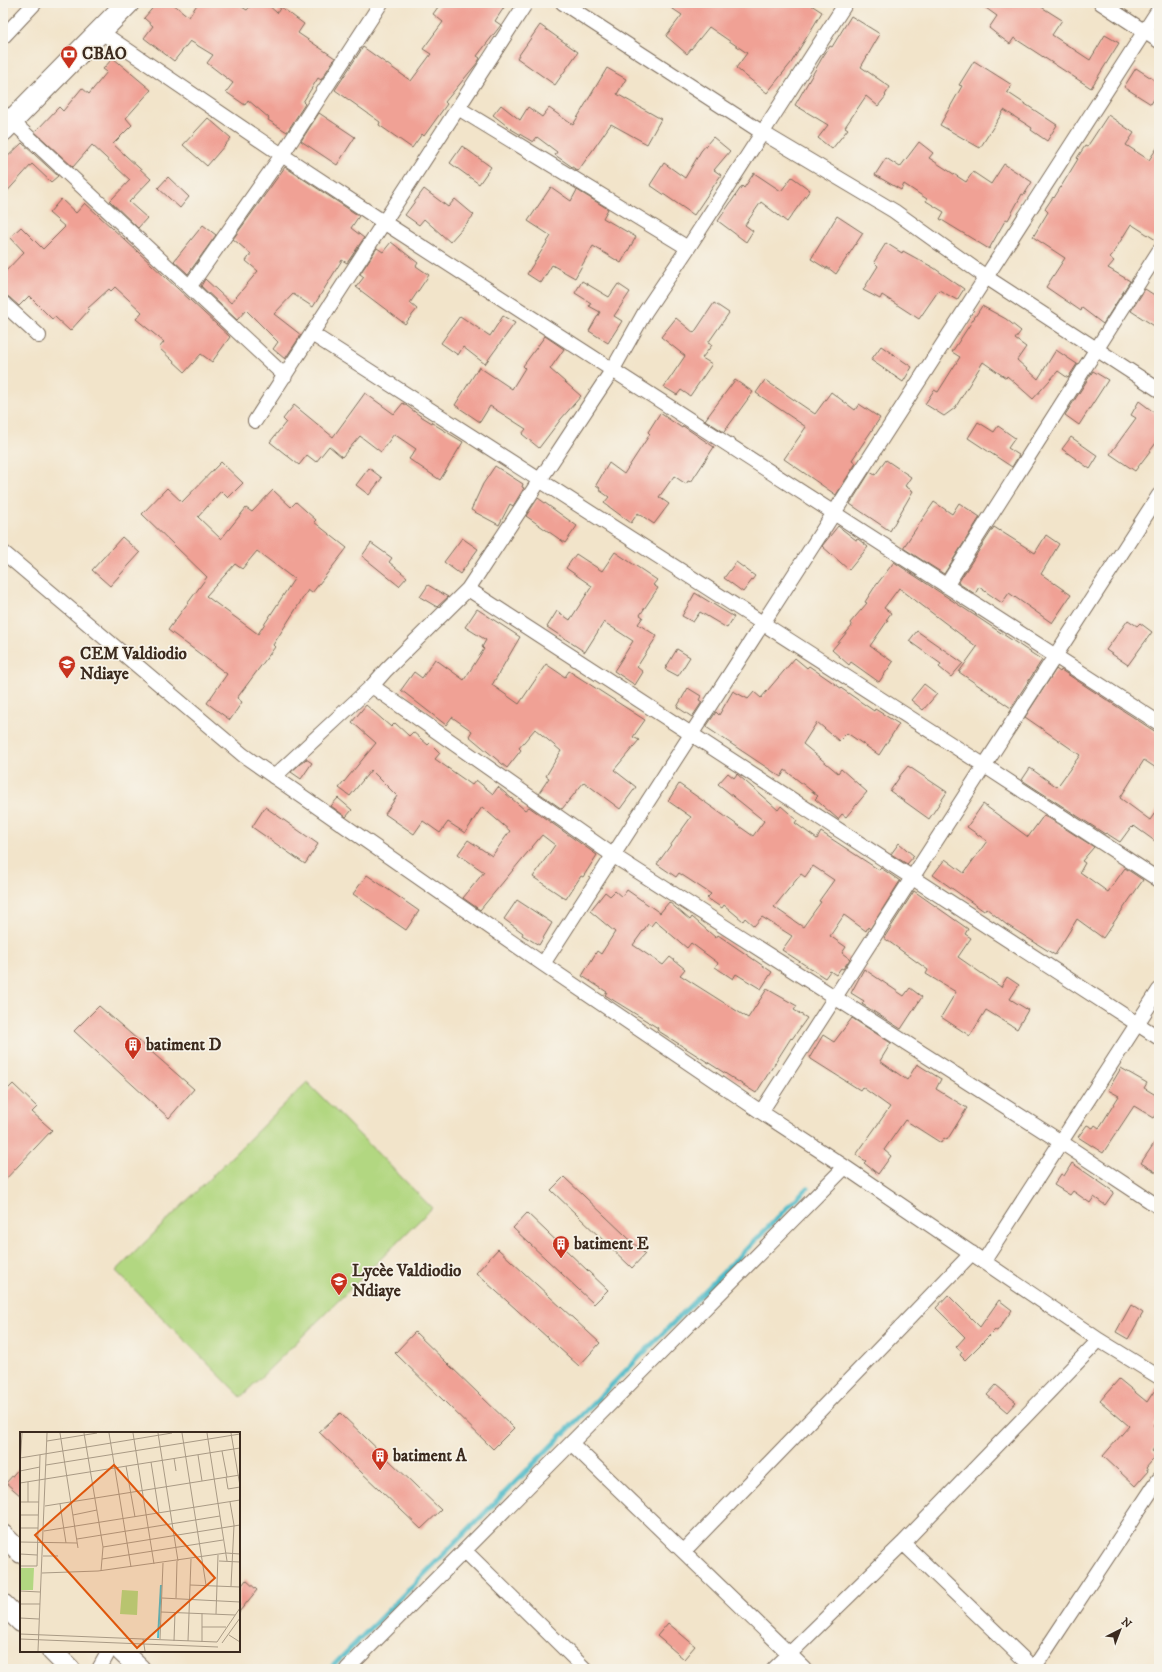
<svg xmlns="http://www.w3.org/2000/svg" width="1162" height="1672" viewBox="0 0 1162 1672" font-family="'IM FELL DW Pica',serif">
	<rect width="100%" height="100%" fill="#f7f3e8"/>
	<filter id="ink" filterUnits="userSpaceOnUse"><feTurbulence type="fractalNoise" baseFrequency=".025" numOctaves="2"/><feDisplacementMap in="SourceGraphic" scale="8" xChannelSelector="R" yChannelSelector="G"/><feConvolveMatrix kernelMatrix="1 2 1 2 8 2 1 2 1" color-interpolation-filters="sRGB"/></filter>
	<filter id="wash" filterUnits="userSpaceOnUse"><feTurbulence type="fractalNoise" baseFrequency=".012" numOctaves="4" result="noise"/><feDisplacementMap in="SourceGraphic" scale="16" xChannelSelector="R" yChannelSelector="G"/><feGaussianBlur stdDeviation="0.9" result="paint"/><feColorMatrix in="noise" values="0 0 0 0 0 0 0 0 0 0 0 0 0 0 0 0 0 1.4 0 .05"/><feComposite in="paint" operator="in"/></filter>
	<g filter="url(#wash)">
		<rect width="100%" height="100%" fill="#f2e4ca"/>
		<!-- green -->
		<path fill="#b2d781" stroke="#768050" d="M307,1082L432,1208L241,1397L116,1271Z"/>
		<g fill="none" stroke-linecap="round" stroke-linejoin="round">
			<!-- stream -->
			<path stroke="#4dbac8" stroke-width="5" d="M330,1669L807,1188"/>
		</g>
		<g id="blocks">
			<!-- building -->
			<path fill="#f0a195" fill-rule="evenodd" d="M157,3H172L189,17L198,3H235L247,10L253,3H266L277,13L281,7L304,24L298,33L335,58L321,80L318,78L303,102L305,104L287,132L268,120L269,118L248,100L245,105L226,92L233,83L207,63L213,55L190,41L174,61L144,38L153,26L144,18Z
				M441,3H507L495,21L501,25L477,56L480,58L478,62L445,102L447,104L424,136L422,134L412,148L379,125L380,122L335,90L363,47L411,81L431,54L423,49L443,22L433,14Z
				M664,3H808L822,12L791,63L767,93L736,68L747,53L709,27L687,54L666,36L682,15Z
				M979,3H1035L1062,20L1052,35L1090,60L1105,35L1119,43L1091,88L1014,38L1010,44L999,36L989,28L997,16Z
				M851,16L880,34L861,67L890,87L885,95L886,96L878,106L866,96L845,127L848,129L832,149L818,138L828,125L795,105L822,58L830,46L832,47Z
				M540,25L578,52L555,85L517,58Z
				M113,58L151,90L126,118L132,125L113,144L151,179L129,202L147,218L138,228L110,201L130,180L92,145L73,167L35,132L59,107L63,111L82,88L89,94L107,72L103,69Z
				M974,61L1012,85L1007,92L1057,125L1047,141L1031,130L1032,128L1004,110L980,148L940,125L962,86L959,85Z
				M607,68L626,79L617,94L661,119L647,144L611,124L578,171L555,155L557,152L537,137L533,142L511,129L493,115L501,105L520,120L528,107L542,117L549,108L573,125Z
				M1136,68L1159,83V91L1151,104L1124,87Z
				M319,113L355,137L337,165L301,141Z
				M1108,115L1134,133L1126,145L1149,160L1159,145V242L1131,224L1110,258L1114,261L1108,268L1130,281L1103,324L1082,308L1081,311L1046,287L1065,258L1033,237L1048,212L1045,209L1053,197L1054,198L1078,159L1077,158L1085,146L1087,147Z
				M208,118L231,138L207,166L183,145Z
				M713,137L730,151L714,170L721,175L694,215L650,185L664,163L685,178L701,151Z
				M919,142L933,153L929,158L966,182L973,172L991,184L1004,164L1032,182L1024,195L1022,194L1008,220L1006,219L989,249L940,219L944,212L926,201L927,199L904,184L901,190L875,175L886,158L900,167Z
				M22,143L58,176L51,182L32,164L3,196V161Z
				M462,146L491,167L479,184L450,163Z
				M285,167L359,216L351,228L364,238L347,263L342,260L313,307L293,294L274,314L301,335L285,359L273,349L278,342L246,310L237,320L201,286L205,279L231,303L258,271L246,261L251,254L233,239Z
				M754,173L781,191L792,177L810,190L787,222L761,202L745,225L753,231L746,242L718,221L742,186L744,188Z
				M168,177L189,197L180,208L158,188Z
				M551,187L571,201L577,190L608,209L603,218L636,237L621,263L593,246L575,278L552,265L541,283L527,274L551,236L528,221Z
				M424,189L448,207L455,199L474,215L450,242L424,219L419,225L405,215Z
				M61,199L76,213L85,203L230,337L212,362L201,354L185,372L159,348L164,342L136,319L142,312L115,287L111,291L109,289L87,309L89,310L70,331L55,317L52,319L29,296L19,306L9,297L3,295V274L24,252L10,237L21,227L43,249L65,227L49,213Z
				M837,216L863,233L836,274L827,267V269L811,259Z
				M203,225L216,235L188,274L174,261Z
				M391,242L418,263L416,266L429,275L410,303L417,309L405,324L356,287L364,277L360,274L377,248L383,252Z
				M886,243L902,253L903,251L934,268L964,289L957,300L939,290L919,319L882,295L880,299L863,290L878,266L874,262Z
				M582,281L609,297L618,284L630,292L614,316L622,321L608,343L589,331L600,312L589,306L591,303L575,293Z
				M1145,289L1159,298V329L1131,311Z
				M714,303L729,313L708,343L712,345L702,358L712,364L690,396L681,390L677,395L664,387L685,356L661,337L676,318L694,333Z
				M982,306L1006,319L1021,331L1015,339L1026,347L1017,360L1038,379L1056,350L1077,364L1068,378L1058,371L1033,399L1007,376L1006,378L983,362L955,408L944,416L925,404L934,390L938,392L960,357L952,352Z
				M460,316L490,336L503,316L515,323L485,364L463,347L458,355L441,343Z
				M545,336L564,349L550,369L581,396L561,419L539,448L522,434L526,429L490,406L480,422L455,405L479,367L512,389L525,368L523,366Z
				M881,346L912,367L903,382L871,360Z
				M1093,371L1108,380L1079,425L1065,415Z
				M735,380L753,392L724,432L705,420Z
				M765,380L815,414L831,392L855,410L859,404L880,418L852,460L856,463L836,495L784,459L806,427L756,393Z
				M365,393L394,414L403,403L419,415L463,442L440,480L409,459L416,449L394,434L381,452L360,436L342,457L329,446L316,462L307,455L299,465L270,442L286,422L283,419L294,405L333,437Z
				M1139,401L1159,416V439L1135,471L1110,454L1136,418L1131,415Z
				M660,413L682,428L683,426L714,447L691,482L688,481L686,484L674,476L659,497L669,504L654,524L638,513L631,523L604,503L609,497L599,490L600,488L596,485L609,463L624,474L650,434L648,432Z
				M978,422L994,432L998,426L1015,438L1008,448L1019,455L1012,467L968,438Z
				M1071,437L1098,456L1090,469L1062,449Z
				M886,460L911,477L905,486L913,491L890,531L850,504L870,472L875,475Z
				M221,462L243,483L228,498L221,491L198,517L221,539L246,508L252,512L273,490L291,507L296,502L316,520L314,522L347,548L312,593L308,590L273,645L275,647L237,698L242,702L230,720L207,703L227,674L168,630L207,577L142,514L167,488L182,502ZM257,551L294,579L258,634L206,596L235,564L242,569Z
				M495,466L523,484L522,487L524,488L513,506L510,504L499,525L471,510L483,484Z
				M369,468L382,478L369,495L356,485Z
				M538,498L577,526L565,543L526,516Z
				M934,502L952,514L959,503L980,517L944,574L903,548Z
				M838,526L856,540L858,539L868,547L849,570L822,546Z
				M994,527L1035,553L1046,535L1059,544L1041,574L1071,595L1052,623L1009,593L1002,603L979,587L975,594L958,583Z
				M122,537L140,553L110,586L92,570Z
				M462,538L478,549L460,574L444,562Z
				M371,543L392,558L389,562L407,577L399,586L362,556Z
				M615,552L657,580L653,585L658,588L640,615L643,617L638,624L657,636L637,667L643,672L635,685L614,671L633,641L604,622L585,652L547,627L557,611L570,620L592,586L566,568L576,554L602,571Z
				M736,562L755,576L743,592L724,578Z
				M894,562L1042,660L1011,708L959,672L977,647L899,588L884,608L891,613L886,620H888L870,646L893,662L879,682L851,662L849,665L832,650L852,626L850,623L867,603L865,602L874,588Z
				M428,585L448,597L437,607L420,597Z
				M695,593L734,617L727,628L700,612L693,622L682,616Z
				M477,609L520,637L492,685L519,704L546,664L565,677L569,671L645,720L633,737L639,740L614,770L636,787L620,809L584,782L562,809L539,793L549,778L546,776L561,751L535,729L519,748L521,750L507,768L469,736L472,731L452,717L446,725L401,690L414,672L422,678L435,659L464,680L484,649L482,647L486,640L465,627Z
				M1128,620L1137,626L1140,623L1152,632L1128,665L1106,650Z
				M917,631L963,663L951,677L939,667L941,664L909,641Z
				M677,649L690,657L678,676L665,669Z
				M795,658L807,668L809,666L874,711L875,709L899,724L879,755L847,733L839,741L817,722L803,744L838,773L841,769L867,792L846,817L842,814L838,819L815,799L818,796L785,770L781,777L706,727L716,712L719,715L733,691L748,699L754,692L761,698Z
				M1056,669L1060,672L1061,670L1159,734V770L1144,760L1120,798L1150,820L1159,807V844L1134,826L1132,828L1131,827L1120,842L1106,833L1105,834L1022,780L1030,768L1057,787L1080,755L1025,717Z
				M924,684L937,694L923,710L911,700Z
				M688,688L701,696L699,700L702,702L692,717L677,707Z
				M366,705L391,727L395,723L409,736L413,732L428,745L430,743L440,753L435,759L472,785L476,780L493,794L498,787L525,810L529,807L597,855L583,877L581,876L566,899L533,877L555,845L542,835L480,910L463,898L484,872L458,854L468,840L492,856L510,831L482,807L465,833L448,822L440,833L423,821L414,834L385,814L397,796L371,770L350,796L339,788L376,743L352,722Z
				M306,759L312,763L301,779L291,772Z
				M908,766L947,792L929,819L890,791L899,778H898Z
				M728,773L734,778L737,774L778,810L781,806L797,820L795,823L817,839L821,832L879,870L881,868L900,881L870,929L868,927L866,931L844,915L830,936L846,947L842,953L850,959L843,969L841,968L836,975L830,971L825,978L782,950L792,936L762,917L754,926L745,918L743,921L724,905L722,908L707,898L711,894L679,873L676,877L657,864L691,817L668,801L679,784L753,836L764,821L718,784ZM813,866L834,880L819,901L821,902L803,927L774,907L801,874L805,877Z
				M338,798L352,810L346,817L331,806Z
				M983,804L1028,837L1044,815L1094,847L1082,861L1085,863L1080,872L1108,892L1125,868L1143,880L1103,938L1077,919L1055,955L1007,925L986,908L984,911L933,875L945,859L964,873L987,841L967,827Z
				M265,807L318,844L305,864L252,827Z
				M899,843L914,856L907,864L891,854Z
				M367,875L419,911L406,930L353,894Z
				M627,890L660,913L669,902L690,920L692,917L716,938L718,935L772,972L761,989L736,974L733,979L715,967L718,963L691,943L687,948L655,921L651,926L648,924L633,945L663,965L670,957L685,969L680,975L748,1018L767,989L797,1006L794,1010L807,1018L792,1039L791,1038L756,1093L657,1030L658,1028L605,995L607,992L582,976L597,951L601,954L615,932L590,911L605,892L610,896L615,891L622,897Z
				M914,891L968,929L965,934L971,938L958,957L1001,987L1007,977L1019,985L1010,999L1028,1010L1017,1029L986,1010L970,1036L941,1017L956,992L926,974L928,970L884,938Z
				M517,900L552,923L539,945L522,935L523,933L504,919Z
				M864,969L904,996L910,988L922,997L901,1029L862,1004L864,1001L851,993Z
				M99,1006L194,1089L169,1118L74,1031Z
				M852,1018L891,1043L880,1061L907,1080L917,1064L941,1079L936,1089L967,1108L947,1140L944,1138L941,1143L905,1120L884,1150L891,1156L878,1174L864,1163L866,1161L856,1155L890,1107L862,1087L860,1090L811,1059L810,1057L823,1035L834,1042Z
				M1121,1068L1147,1083L1144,1088L1159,1097V1111L1154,1118L1134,1106L1103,1153L1078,1137L1087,1125L1093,1128L1095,1125L1099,1128L1119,1096L1108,1090Z
				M13,1084L37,1107L32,1112L52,1130L3,1182V1094Z
				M1159,1136V1174L1141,1163Z
				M1072,1163L1114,1192L1105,1205L1094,1197L1090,1203L1073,1191L1070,1195L1054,1185L1061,1174L1064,1176Z
				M564,1177L645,1254L632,1268L551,1190Z
				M527,1213L608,1290L594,1304L513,1228Z
				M498,1249L600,1343L579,1366L476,1273Z
				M948,1295L980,1327L999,1300L1012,1310L997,1331L995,1330L965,1360L960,1355L962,1352L956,1347L965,1337L936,1308Z
				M1131,1305L1143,1313L1128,1339L1116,1332Z
				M415,1332L514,1428L493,1449L395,1353Z
				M1119,1379L1147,1402L1158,1385H1159V1417L1154,1426L1159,1430V1441L1152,1451L1157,1455L1146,1468L1148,1471L1135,1486L1103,1456L1129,1426L1100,1401Z
				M996,1385L1016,1402L1007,1412L987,1395Z
				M340,1413L441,1510L421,1529L319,1432Z
				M21,1466V1496L6,1483Z
				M246,1580L257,1590L239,1612V1589Z
				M668,1623L695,1646L684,1659L657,1636Z"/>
		</g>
	</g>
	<g filter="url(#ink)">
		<use href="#blocks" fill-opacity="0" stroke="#7b6b5a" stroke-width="1"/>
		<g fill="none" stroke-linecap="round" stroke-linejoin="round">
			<!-- street casing -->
			<g stroke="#7b6b5a" stroke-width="16">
				<path id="street" d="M563,3L763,133L894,211L986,277L1159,390
					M1101,3L1159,41
					M101,32L282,155L385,223L1159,723
					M3,37L35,3
					M458,108L688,248
					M3,113L285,376
					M190,286L282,155L381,3
					M3,303L39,336
					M312,334L985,766L1159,880
					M255,421L526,3
					M3,552L243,755L543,964L761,1112L845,1167L1099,1340L1159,1377
					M946,586L1159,251
					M468,589L1159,1038
					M372,686L614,856L1061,1142L1159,1207
					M274,777L372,686L386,670L468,589L613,369L645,312L688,248L846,3
					M543,964L1159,9
					M761,1112C895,907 1025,700 1159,495
					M984,1261L1159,990
					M571,1443L805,1669
					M903,1543L1034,1669
					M465,1551L585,1669
					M684,1551L972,1253
					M1034,1668L1159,1479
					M99,1669L109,1651
					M347,1669L845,1167
					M774,1669L903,1543L1099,1340"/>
			</g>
			<!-- secondary casing -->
			<g stroke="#7b6b5a" stroke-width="22">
				<path id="secondary" d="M3,1535L21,1553
					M3,1604L21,1622
					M52,1651L70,1669
					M121,1651L140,1669"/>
			</g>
			<!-- primary casing -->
			<g stroke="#7b6b5a" stroke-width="24">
				<path id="primary" d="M3,130L128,3"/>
			</g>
			<!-- street -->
			<use href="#street" stroke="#fff" stroke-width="14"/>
			<!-- secondary -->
			<use href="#secondary" stroke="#fff" stroke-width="20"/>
			<!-- primary -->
			<use href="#primary" stroke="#fff" stroke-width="22"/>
		</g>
	</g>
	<!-- icons -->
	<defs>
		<g id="bank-pin" transform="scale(0.9)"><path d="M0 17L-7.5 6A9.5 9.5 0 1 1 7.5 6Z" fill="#c8321e" stroke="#f7f3e8"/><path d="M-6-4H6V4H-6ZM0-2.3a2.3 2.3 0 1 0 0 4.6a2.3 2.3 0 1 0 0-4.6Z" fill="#fff"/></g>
		<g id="school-pin" transform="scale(0.9)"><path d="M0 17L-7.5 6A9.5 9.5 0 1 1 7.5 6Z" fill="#c8321e" stroke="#f7f3e8"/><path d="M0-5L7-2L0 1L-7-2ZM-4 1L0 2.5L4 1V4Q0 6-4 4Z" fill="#fff"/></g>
		<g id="building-pin" transform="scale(0.9)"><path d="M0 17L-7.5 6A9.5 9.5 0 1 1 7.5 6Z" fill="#c8321e" stroke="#f7f3e8"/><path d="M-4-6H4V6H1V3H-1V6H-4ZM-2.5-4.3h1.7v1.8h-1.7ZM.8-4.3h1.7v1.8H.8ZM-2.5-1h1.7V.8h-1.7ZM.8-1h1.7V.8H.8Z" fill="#fff"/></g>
	</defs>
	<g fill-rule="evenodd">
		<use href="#bank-pin" x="69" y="54"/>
		<use href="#school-pin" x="67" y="664"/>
		<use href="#building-pin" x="133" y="1045"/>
		<use href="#building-pin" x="561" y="1244"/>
		<use href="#school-pin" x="339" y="1281"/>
		<use href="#building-pin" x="380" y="1456"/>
	</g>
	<g text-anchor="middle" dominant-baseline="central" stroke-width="3.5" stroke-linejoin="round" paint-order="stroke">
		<!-- poi labels -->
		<g font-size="17" font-weight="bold" fill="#3b2a1e" stroke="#f7f3e8" text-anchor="start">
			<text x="82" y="54">CBAO</text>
			<text x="80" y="654">CEM Valdiodio<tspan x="80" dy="20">Ndiaye</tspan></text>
			<text x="146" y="1045">batiment D</text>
			<text x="574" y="1244">batiment E</text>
			<text x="352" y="1271">Lycèe Valdiodio<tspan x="352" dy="20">Ndiaye</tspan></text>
			<text x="393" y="1456">batiment A</text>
		</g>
	</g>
	<!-- overview -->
	<g transform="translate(20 1432)">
		<rect width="220" height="220" fill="#f2e4ca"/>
		<path d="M0,136H14L13,158H0ZM102,158L118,159L117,183L100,182Z" fill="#b2d781"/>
		<path fill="none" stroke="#4dbac8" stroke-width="2" d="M138,206L141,153"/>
		<path fill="none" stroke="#a99a85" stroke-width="1" d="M40,1L58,116M64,1L83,115L81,139M89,1L111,135M113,1L134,132M138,1L158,129M162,1L186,153M187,1L207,129M211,1L220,54M27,9L77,1M202,19L207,45M178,23L182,49M0,26L152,1M154,26L156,39M131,30L139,81M26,33L220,2M0,34L2,1M106,34L115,85M0,39L20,35M206,45L208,57L220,55M0,51L220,16M0,70H19M8,70V50M210,70L214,93L211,154M40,72L46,111M25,74L220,43M0,83H18M53,83L77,78M0,96H18M24,99L220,68M57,107L200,84M0,110L57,111M83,115L220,93M0,122L17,123M23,124H38M82,127L203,108M199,129L220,130M0,134H17L20,23M22,141L78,139L206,121L220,122M170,153L220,155M0,159L20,160M142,166L220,170M156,166L157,129M0,172H20M141,180L215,183M196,182L198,123M0,186L19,187M182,195H206M0,202L197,210M209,203L220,210M0,207L198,215M123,207L125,219M140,207L143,131M154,209L155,180M168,209L171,127M182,210V181M197,210L220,176M202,211L220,186M18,219L27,1"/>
		<path fill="#df570d" fill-opacity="0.15" stroke="#df570d" stroke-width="2" d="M94,33L195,146L117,216L15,103Z"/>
		<rect width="220" height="220" fill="none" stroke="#3b2a1e" stroke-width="2"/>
	</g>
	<!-- margin -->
	<rect width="1162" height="1672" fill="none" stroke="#f7f3e8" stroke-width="16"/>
	<!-- north arrow -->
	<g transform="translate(1120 1630) rotate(42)" stroke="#f7f3e8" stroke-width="3" paint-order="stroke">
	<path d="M0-3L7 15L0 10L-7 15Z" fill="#3b2a1e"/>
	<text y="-6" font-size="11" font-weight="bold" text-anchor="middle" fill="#3b2a1e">N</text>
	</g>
</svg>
